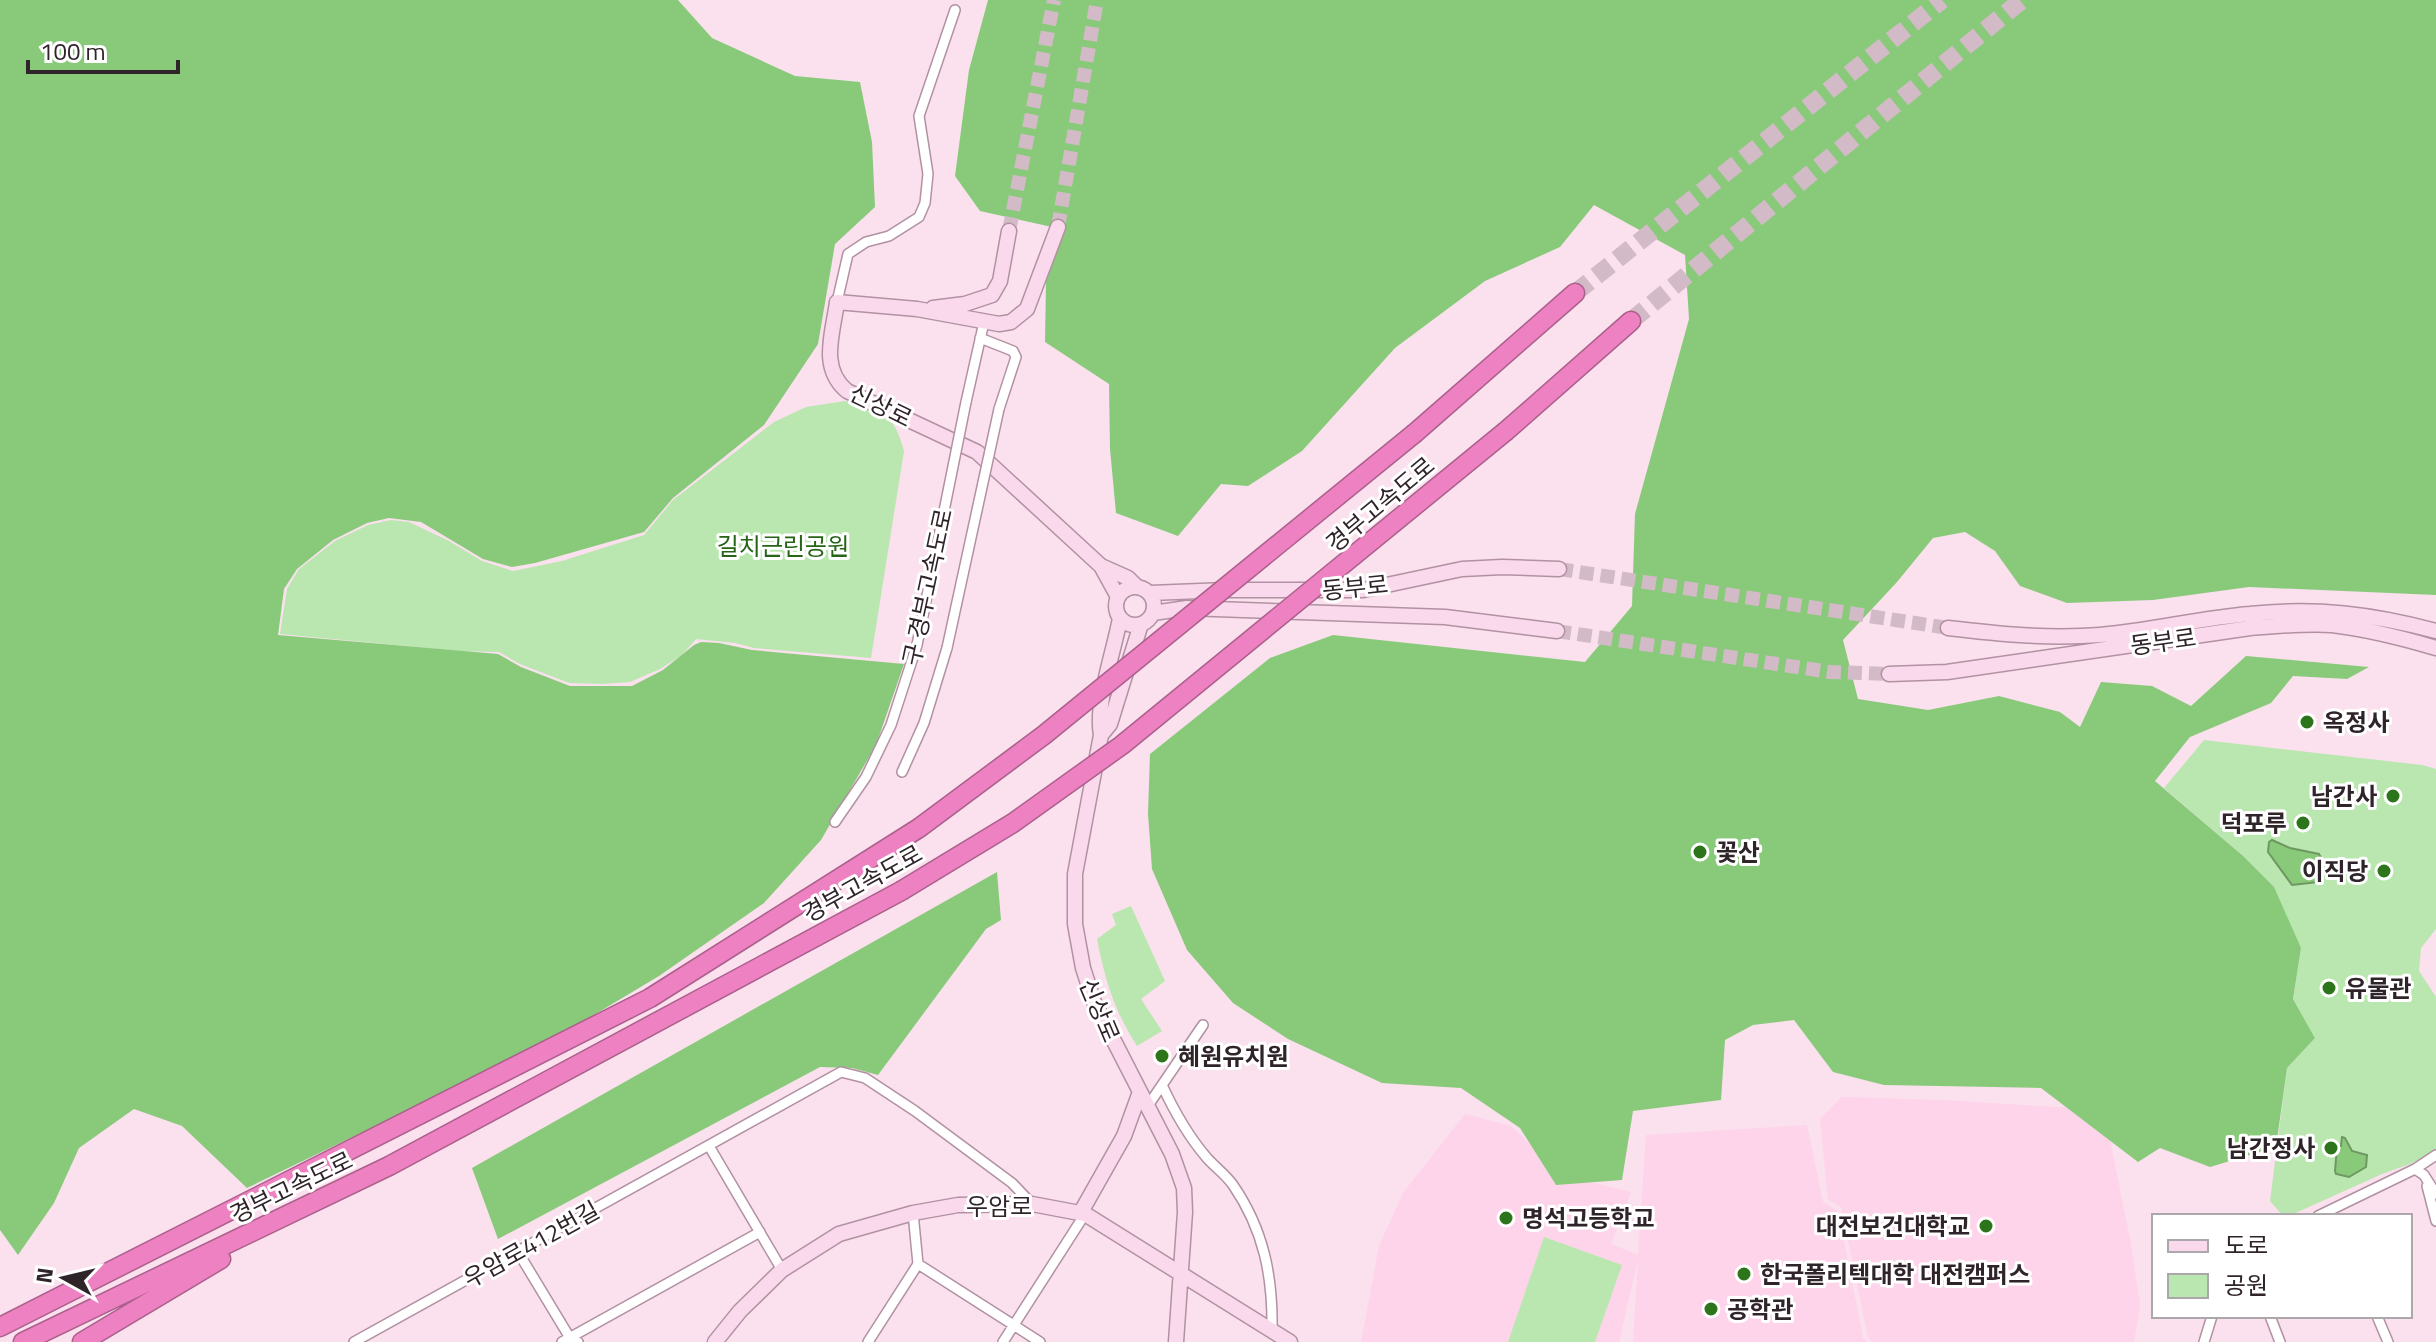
<svg xmlns="http://www.w3.org/2000/svg" width="2436" height="1342" viewBox="0 0 2436 1342" font-family="'Titillium Web','Noto Sans KR',sans-serif">
	<rect width="100%" height="100%" fill="#fbe0ee"/>
	<!-- built -->
	<path fill="#fdd4ea" d="M1842,1097L1942,1100L2104,1110L2131,1244L2140,1306L2134,1342H1872L1868,1337L1841,1207L1828,1200L1820,1119Z
		M1465,1114L1511,1126L1546,1159L1551,1173L1631,1192L1611,1244L1638,1255L1646,1135L1807,1125L1823,1202L1838,1211L1863,1338L1867,1342H1633L1638,1259L1619,1342H1361L1379,1246L1403,1193Z"/>
	<!-- green -->
	<path fill="#b9e7af" d="M845,401C882,408 894,414 904,451L871,658L754,648L735,643L696,639L682,655L660,669L630,682L603,684L569,683L520,664L499,652L459,651L280,634L287,589L299,569L335,541L368,525L391,520L409,522L449,541L482,561L513,571L562,561L644,535L673,500L774,422L806,407Z
		M2204,740L2422,765L2436,769V929L2421,948L2419,971L2436,997V1151L2410,1164L2382,1174L2289,1216H2283L2270,1201L2287,1068L2315,1038L2293,999L2301,948L2242,855L2164,788Z
		M1131,906L1165,981L1141,999L1162,1031L1137,1046C1114,1010 1105,980 1097,939L1116,925L1112,914Z
		M1544,1237L1622,1265L1595,1342H1508Z"/>
	<!-- forest -->
	<path fill="#88ca7a" d="M0,0H678L712,38L795,76L860,82L872,142L875,207L835,244L818,344L764,425L673,498L644,532L535,563L512,567L483,559L421,522L389,518L367,523L333,540L297,569L284,589L278,635L498,654L521,667L570,686H632L663,670L694,645L701,642L719,643L752,650L904,664L876,745L821,840L764,903L659,976L547,1043L247,1188L182,1126L134,1109L79,1148L54,1203L18,1255L0,1230Z
		M988,0H2436V595L2249,587L2153,600L2067,603L2020,586L1995,551L1965,532L1933,538L1897,582L1843,640L1858,699L1928,710L1999,696L2060,712L2080,727L2101,682L2152,686L2191,706L2246,656L2369,667L2347,679L2293,676L2271,703L2190,737L2155,781L2242,855L2274,887L2301,948L2293,999L2315,1038L2287,1068L2276,1147L2210,1167L2160,1148L2138,1162L2041,1088L1884,1085L1833,1072L1794,1020L1753,1025L1725,1040L1721,1100L1633,1111L1622,1180L1556,1185L1520,1128L1461,1088L1382,1083L1288,1039L1233,1003L1187,950L1152,869L1148,814L1150,754L1270,658L1333,635L1585,662L1632,606L1635,514L1689,319L1685,255L1594,205L1560,247L1485,281L1395,348L1302,451L1248,486L1221,484L1178,536L1116,513L1110,449L1109,384L1045,342L1046,282L1061,229L980,211L955,176L969,70Z
		M997,872L1001,920L986,929L878,1075L852,1068L820,1067L498,1239L472,1168Z"/>
	<!-- water -->
	<path fill="#88ca7a" stroke="#6e9862" stroke-width="2" d="M2272,840L2290,848L2319,854C2326,864 2326,873 2318,882L2292,885L2268,852L2269,842Z
		M2342,1137L2345,1138L2352,1151L2367,1155L2366,1167L2349,1177L2336,1174L2335,1171L2337,1147L2341,1146Z"/>
	<g fill="none" stroke-linecap="round" stroke-linejoin="round">
		<!-- secondary-tunnel -->
		<path stroke="#d2bac7" stroke-width="14" stroke-dasharray="14 7" stroke-linecap="butt" d="M1058,227L1097,0
			M1009,231L1054,0
			M1559,569L1948,628
			M1557,631L1830,672L1889,674"/>
		<!-- highway-tunnel -->
		<path stroke="#d2bac7" stroke-width="18" stroke-dasharray="18 9" stroke-linecap="butt" d="M1575,293L1942,0
			M1631,321L2022,0"/>
		<!-- street casing -->
		<g stroke="#b191a2" stroke-width="12">
			<path id="street" d="M837,302L848,254L866,242L889,236L919,217L925,203L928,174L919,116L955,10
				M980,338L1013,351L1016,357L999,409
				M966,402L984,322
				M902,772L924,723L947,648
				M835,822L866,777L891,725L917,645
				M1162,1085C1174,1111 1188,1136 1207,1158C1215,1167 1226,1175 1233,1185C1264,1230 1273,1277 1272,1331
				M1147,1107L1203,1025
				M709,1146L782,1270
				M2415,1169L2436,1155
				M2427,1186L2436,1221
				M2318,1216L2415,1169L2424,1175L2436,1194
				M518,1252L570,1338L578,1342
				M918,1264L1040,1342
				M2270,1316L2280,1342
				M2377,1316L2388,1342
				M354,1342L841,1072L865,1078L915,1111L1012,1183L1032,1204
				M562,1342L760,1232
				M868,1342L918,1264L913,1213
				M1003,1342L1085,1214
				M2204,1342L2212,1316"/>
		</g>
		<!-- secondary casing -->
		<g stroke="#b191a2" stroke-width="17">
			<path id="secondary" d="M1058,227L1027,309L1011,322L999,324L917,309L837,302C833,333 819,368 847,391L977,452L1101,566L1118,597
				M933,308L965,304L992,295L1000,281L1009,231
				M1101,566L1128,578L1136,586
				M1116 606a19 19 0 1 1 38 0a19 19 0 1 1-38 0Z
				M1150,593L1226,590H1363L1462,569L1502,567L1559,569
				M1153,613L1187,608L1445,617L1557,631
				M1120,618C1114,652 1095,703 1101,735L1075,874V924L1083,968L1094,1002L1172,1154L1184,1188L1185,1212L1176,1342
				M1948,628C1999,634 2048,639 2100,635C2150,631 2200,618 2250,614C2316,607 2372,614 2436,631
				M1889,674L1947,672L2250,628C2277,626 2305,623 2332,625C2367,629 2402,638 2436,648
				M1101,735L1110,724L1141,624
				M1081,1212L1124,1136L1140,1092
				M715,1342L740,1311L782,1270L839,1234L913,1213L958,1205L1032,1204L1085,1214L1290,1342"/>
		</g>
		<!-- highway casing -->
		<g stroke="#ab608c" stroke-width="21">
			<path id="highway" d="M1506,431L1631,321
				M1415,433L1575,293
				M0,1327L650,998L919,828
				M23,1342L389,1166L901,891
				M82,1342L221,1259"/>
		</g>
		<!-- street -->
		<use href="#street" stroke="#fff" stroke-width="9"/>
		<!-- secondary -->
		<use href="#secondary" stroke="#fad9ec" stroke-width="14"/>
		<!-- highway -->
		<use href="#highway" stroke="#ed81c1" stroke-width="18"/>
		<!-- street-bridge casing -->
		<g stroke="#b191a2" stroke-width="12" stroke-linecap="butt">
			<path id="street-bridge" d="M917,645L966,402
				M947,648L999,409"/>
		</g>
		<!-- highway-bridge casing -->
		<g stroke="#ab608c" stroke-width="21" stroke-linecap="butt">
			<path id="highway-bridge" d="M919,828L1044,735L1415,433
				M901,891L1013,823L1122,745L1506,431"/>
		</g>
		<!-- street-bridge -->
		<use href="#street-bridge" stroke="#fff" stroke-width="9"/>
		<!-- highway-bridge -->
		<use href="#highway-bridge" stroke="#ed81c1" stroke-width="18"/>
	</g>
	<!-- markers -->
	<g fill="#2c751a" stroke="#fff" stroke-width="3">
		<circle cx="2307" cy="722" r="8"/>
		<circle cx="2393" cy="796" r="8"/>
		<circle cx="2303" cy="823" r="8"/>
		<circle cx="1700" cy="852" r="8"/>
		<circle cx="2384" cy="871" r="8"/>
		<circle cx="2329" cy="988" r="8"/>
		<circle cx="1162" cy="1056" r="8"/>
		<circle cx="2331" cy="1148" r="8"/>
		<circle cx="1506" cy="1218" r="8"/>
		<circle cx="1986" cy="1226" r="8"/>
		<circle cx="1744" cy="1274" r="8"/>
		<circle cx="1711" cy="1309" r="8"/>
	</g>
	<g text-anchor="middle" dominant-baseline="central" stroke-width="6" stroke-linejoin="round" paint-order="stroke">
		<!-- street labels -->
		<g font-size="24" fill="#30242b" stroke="#fff">
			<text transform="translate(881 405) rotate(26)">신상로</text>
			<text transform="translate(1380 504) rotate(-40)">경부고속도로</text>
			<text transform="translate(927 587) rotate(-78)">구 경부고속도로</text>
			<text transform="translate(1355 587) rotate(-6)">동부로</text>
			<text transform="translate(2163 641) rotate(-8)">동부로</text>
			<text transform="translate(862 883) rotate(-29)">경부고속도로</text>
			<text transform="translate(1100 1010) rotate(67)">신상로</text>
			<text transform="translate(291 1187) rotate(-26)">경부고속도로</text>
			<text x="999" y="1206">우암로</text>
			<text transform="translate(531 1244) rotate(-29)">우암로412번길</text>
		</g>
		<!-- park labels -->
		<g font-size="24" fill="#266416" stroke="#fff">
			<text x="783" y="546">길치근린공원</text>
		</g>
		<!-- poi labels -->
		<g font-size="24" font-weight="bold" fill="#30242b" stroke="#fff" text-anchor="start">
			<text x="2323" y="722">옥정사</text>
			<text x="2377" y="796" text-anchor="end">남간사</text>
			<text x="2287" y="823" text-anchor="end">덕포루</text>
			<text x="1716" y="852">꽃산</text>
			<text x="2368" y="871" text-anchor="end">이직당</text>
			<text x="2345" y="988">유물관</text>
			<text x="1178" y="1056">혜원유치원</text>
			<text x="2315" y="1148" text-anchor="end">남간정사</text>
			<text x="1522" y="1218">명석고등학교</text>
			<text x="1970" y="1226" text-anchor="end">대전보건대학교</text>
			<text x="1760" y="1274">한국폴리텍대학 대전캠퍼스</text>
			<text x="1727" y="1309">공학관</text>
		</g>
	</g>
	<!-- legend -->
	<rect x="2152" y="1214" width="260" height="104" fill="#ffffff" stroke="#aca7aa" stroke-width="2"/>
	<rect x="2168" y="1240" width="40" height="12" fill="#fad9ec" stroke="#aca7aa" stroke-width="2"/>
	<text x="2224" y="1254" font-size="24" fill="#30242b">도로</text>
	<rect x="2168" y="1274" width="40" height="24" fill="#b9e7af" stroke="#aca7aa" stroke-width="2"/>
	<text x="2224" y="1294" font-size="24" fill="#30242b">공원</text>
	<!-- north arrow -->
	<g transform="translate(64 1278) rotate(278)" stroke="#ffffff" stroke-width="6" paint-order="stroke">
	<path d="M0-6L14 30L0 20L-14 30Z" fill="#30242b"/>
	<text y="-12" font-size="22" font-weight="bold" text-anchor="middle" fill="#30242b">N</text>
	</g>
	<!-- scale -->
	<path d="M28 60v12h150v-12" fill="none" stroke="#30242b" stroke-width="4"/>
	<text x="40" y="60" font-size="24" fill="#30242b" stroke="#ffffff" stroke-width="6" paint-order="stroke">100 m</text>
</svg>
